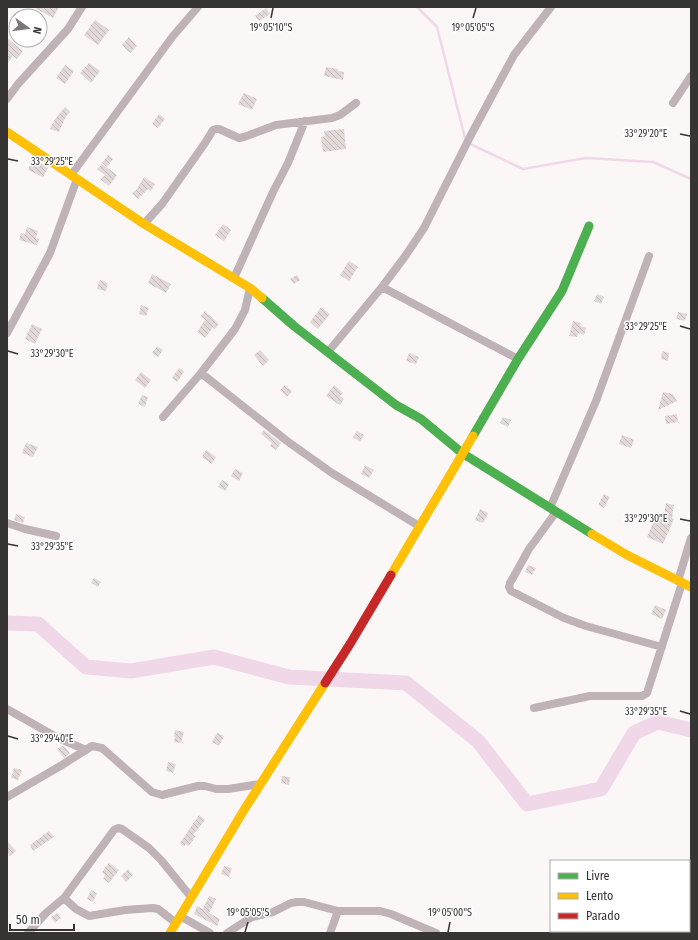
<svg xmlns="http://www.w3.org/2000/svg" width="698" height="940" viewBox="0 0 698 940" font-family="'Fira Sans Condensed',sans-serif">
	<defs>
		<pattern id="building-back-hatch" width="6" height="6" patternUnits="userSpaceOnUse"><rect width="6" height="6" fill="#e2d8d7"/><path d="M-1 5l2 2M0 0l6 6M5-1l2 2" fill="none" stroke="#c2bab9"/></pattern>
	</defs>
	<rect width="100%" height="100%" fill="#fcf7f7"/>
	<g fill="none" stroke-linecap="round" stroke-linejoin="round">
		<!-- stream -->
		<path stroke="#f0d8e9" stroke-width="2.5" d="M417,7L437,27L466,142L523,169L586,158L653,162L691,179"/>
		<!-- river -->
		<path stroke="#f0d8e9" stroke-width="15" d="M7,623L38,624L86,667L131,671L214,657L289,677L406,683L478,741L527,804L601,789L634,733L658,722L691,730"/>
	</g>
	<!-- building -->
	<path fill="url(#building-back-hatch)" d="M33,7H59L53,18Z
		M266,8L270,14L259,21L255,16Z
		M95,20L109,30L98,45L84,35Z
		M129,37L137,46L130,53L122,45Z
		M7,38L23,51L17,59L13,56L7,64Z
		M89,63L100,71L91,83L80,73Z
		M65,65L74,71L65,84L56,78Z
		M326,67L338,69V71L344,72L343,80L324,76Z
		M244,93L257,99L252,110L238,104Z
		M65,107L70,112L65,118L59,132L50,129L55,119Z
		M159,114L165,119L158,128L152,124Z
		M344,129L346,149L323,152L321,137L325,136L324,131Z
		M108,155L113,159L107,167L102,163Z
		M39,162L48,168L43,177L28,170L31,163L37,166Z
		M102,164L117,175L109,186L100,179L105,175L97,169Z
		M144,177L155,184L151,191L148,189L138,199L132,193L137,189Z
		M223,224L231,230L224,241L215,235Z
		M27,227L38,231L36,238L39,239L37,245L19,240L21,233L25,234Z
		M349,261L358,267L349,281L340,275Z
		M152,274L171,284L166,293L148,283Z
		M297,275L300,280L294,284L290,279Z
		M100,280L108,283L106,291L97,289Z
		M597,294L604,297L601,304L594,301Z
		M141,305L149,308L146,316L139,314Z
		M321,307L330,314L318,329L310,322Z
		M205,311L219,324L215,329L213,327L205,338L197,332L205,320L201,316Z
		M678,312L687,314L685,321L676,319Z
		M573,321L581,323L580,326L586,328L584,335L578,333L577,337L569,336Z
		M32,324L42,329L35,344L25,339Z
		M157,346L163,350L158,357L152,353Z
		M260,350L269,360L263,366L254,355Z
		M662,351L669,353L668,361L661,359Z
		M409,353L419,357L416,364L406,361Z
		M179,368L184,372L177,382L172,378Z
		M141,372L151,380L145,388L135,380Z
		M285,385L292,391L287,397L280,390Z
		M334,385L343,393L340,396L344,399L340,405L326,396Z
		M663,392L673,394L677,401L658,410Z
		M142,395L148,397L145,407L138,404Z
		M677,414L678,422L666,424L665,416Z
		M503,417L511,420L508,427L500,423Z
		M264,430L281,443L276,450L270,446L272,443L261,434Z
		M357,431L364,435L360,442L353,437Z
		M622,435L634,440L631,448L619,444Z
		M26,443L38,447L33,457L22,453Z
		M206,450L216,457L212,464L202,457Z
		M365,465L374,470L369,478L361,474Z
		M235,469L243,473L239,481L231,476Z
		M222,480L229,484L225,491L218,487Z
		M604,494L610,497L604,508L598,505Z
		M666,503L674,505L672,518L674,519L663,544L647,537L658,512L664,515Z
		M480,509L488,513L483,523L475,520Z
		M16,514L25,517L23,523L14,520Z
		M528,565L536,568L532,575L525,572Z
		M94,578L101,582L98,587L91,583Z
		M655,605L666,610L662,619L651,614Z
		M175,730L184,732L181,743L174,742L175,737L174,736Z
		M217,733L224,736L219,746L212,742Z
		M62,746L65,747L70,753L64,758L57,749Z
		M168,762L176,764L173,773L166,771Z
		M14,768L22,770L18,780L11,778Z
		M282,776L290,777L289,785L281,783Z
		M199,815L205,820L193,835L196,836L189,846L186,844L184,846L180,843Z
		M49,831L54,837L33,851L30,845Z
		M7,841L16,851L10,856L7,852Z
		M109,863L119,870L109,883L103,879L105,875L102,872Z
		M224,866L232,868L229,877L221,874Z
		M128,869L133,875L126,882L121,876Z
		M91,890L97,893L93,902L87,899Z
		M209,896L216,899L209,913L220,919L217,926L194,914L197,906L203,909Z
		M57,913L61,918L55,923L51,917Z"/>
	<g fill="none" stroke-linecap="round" stroke-linejoin="round">
		<!-- street -->
		<path stroke="#bfb3b7" stroke-width="8" d="M7,99L18,84L68,29L82,7
			M673,103L691,76
			M71,175L173,36L198,7
			M144,224L162,204L205,143L213,130L216,129H219L239,138L244,137L276,125L332,118L340,115L356,103
			M234,278L273,192L288,163L305,121
			M382,287L518,359
			M7,333L50,253L77,179
			M328,352L382,287L406,255L424,228L472,133L514,55L551,7
			M201,373L287,441L332,473L419,526
			M163,417L201,373L235,329L245,310L250,288
			M550,508L596,401L649,256
			M556,512L529,549L510,583L509,587L511,591L564,618L586,626L662,647
			M7,523L25,529L56,536
			M678,581L691,538
			M534,708L590,696H642L647,693L682,583
			M7,709L58,738L86,750
			M7,797L62,765L92,746L102,748L152,792L162,795L198,786H205L216,789H228L260,784
			M64,898L76,909L89,916L125,910L153,908L158,909L176,923
			M180,916L210,933
			M28,933L46,913L64,898L114,830L118,828L122,829L149,848L161,860L191,897
			M227,933L252,917L273,912L291,903L297,902H304L338,911H380L391,914L436,933
			M330,933L338,911
			M682,933L688,931"/>
		<!-- fast -->
		<path stroke="#4caf50" stroke-width="9" d="M262,298L294,326L396,405L421,419L462,453L592,534
			M473,436L518,359L562,291L589,226"/>
		<!-- slow -->
		<path stroke="#ffc107" stroke-width="9" d="M7,132L144,224L250,288L262,298
			M592,534L627,555L691,587
			M391,575L473,436
			M170,933L244,810L325,683"/>
		<!-- jam -->
		<path stroke="#c62828" stroke-width="9" d="M325,683L350,644L391,575"/>
	</g>
	<!-- ticks -->
	<path fill="none" stroke="#373434" stroke-width="1.5" d="M271,18L273,8M473,18L476,8M680,134L690,136M8,159L18,161M680,326L690,329M8,351L18,354M680,519L690,521M8,544L18,546M680,711L690,714M8,736L18,739M245,932L248,922M448,932L450,922"/>
	<g font-size="10" text-anchor="middle" fill="#373434" stroke="#fff" stroke-width="3" stroke-linejoin="round" paint-order="stroke">
		<text x="271" y="31">19°05'10"S</text>
		<text x="473" y="31">19°05'05"S</text>
		<text x="646" y="137">33°29'20"E</text>
		<text x="52" y="165">33°29'25"E</text>
		<text x="646" y="330">33°29'25"E</text>
		<text x="52" y="357">33°29'30"E</text>
		<text x="646" y="522">33°29'30"E</text>
		<text x="52" y="550">33°29'35"E</text>
		<text x="646" y="715">33°29'35"E</text>
		<text x="52" y="742">33°29'40"E</text>
		<text x="248" y="916">19°05'05"S</text>
		<text x="450" y="916">19°05'00"S</text>
	</g>
	<!-- border -->
	<rect width="698" height="940" fill="none" stroke="#373434" stroke-width="16"/>
	<!-- legend -->
	<rect x="550" y="860" width="140" height="72" fill="#ffffff" stroke="#afaeae"/>
	<rect x="558" y="873" width="20" height="6" fill="#4caf50" stroke="#afaeae"/>
	<text x="586" y="880" font-size="12" fill="#373434">Livre</text>
	<rect x="558" y="893" width="20" height="6" fill="#ffc107" stroke="#afaeae"/>
	<text x="586" y="900" font-size="12" fill="#373434">Lento</text>
	<rect x="558" y="913" width="20" height="6" fill="#c62828" stroke="#afaeae"/>
	<text x="586" y="920" font-size="12" fill="#373434">Parado</text>
	<!-- north arrow -->
	<g transform="translate(28 28) rotate(104)"><circle r="19" fill="#ffffff" stroke="#afaeae"/>
	<path d="M0-3L7 15L0 10L-7 15Z" fill="#7c7878"/>
	<text y="-6" font-size="11" font-weight="bold" text-anchor="middle" fill="#373434">N</text>
	</g>
	<!-- scale -->
	<path d="M10 924v6h64v-6" fill="none" stroke="#373434" stroke-width="2"/>
	<text x="16" y="924" font-size="12" fill="#373434" stroke="#ffffff" stroke-width="3" paint-order="stroke">50 m</text>
</svg>
